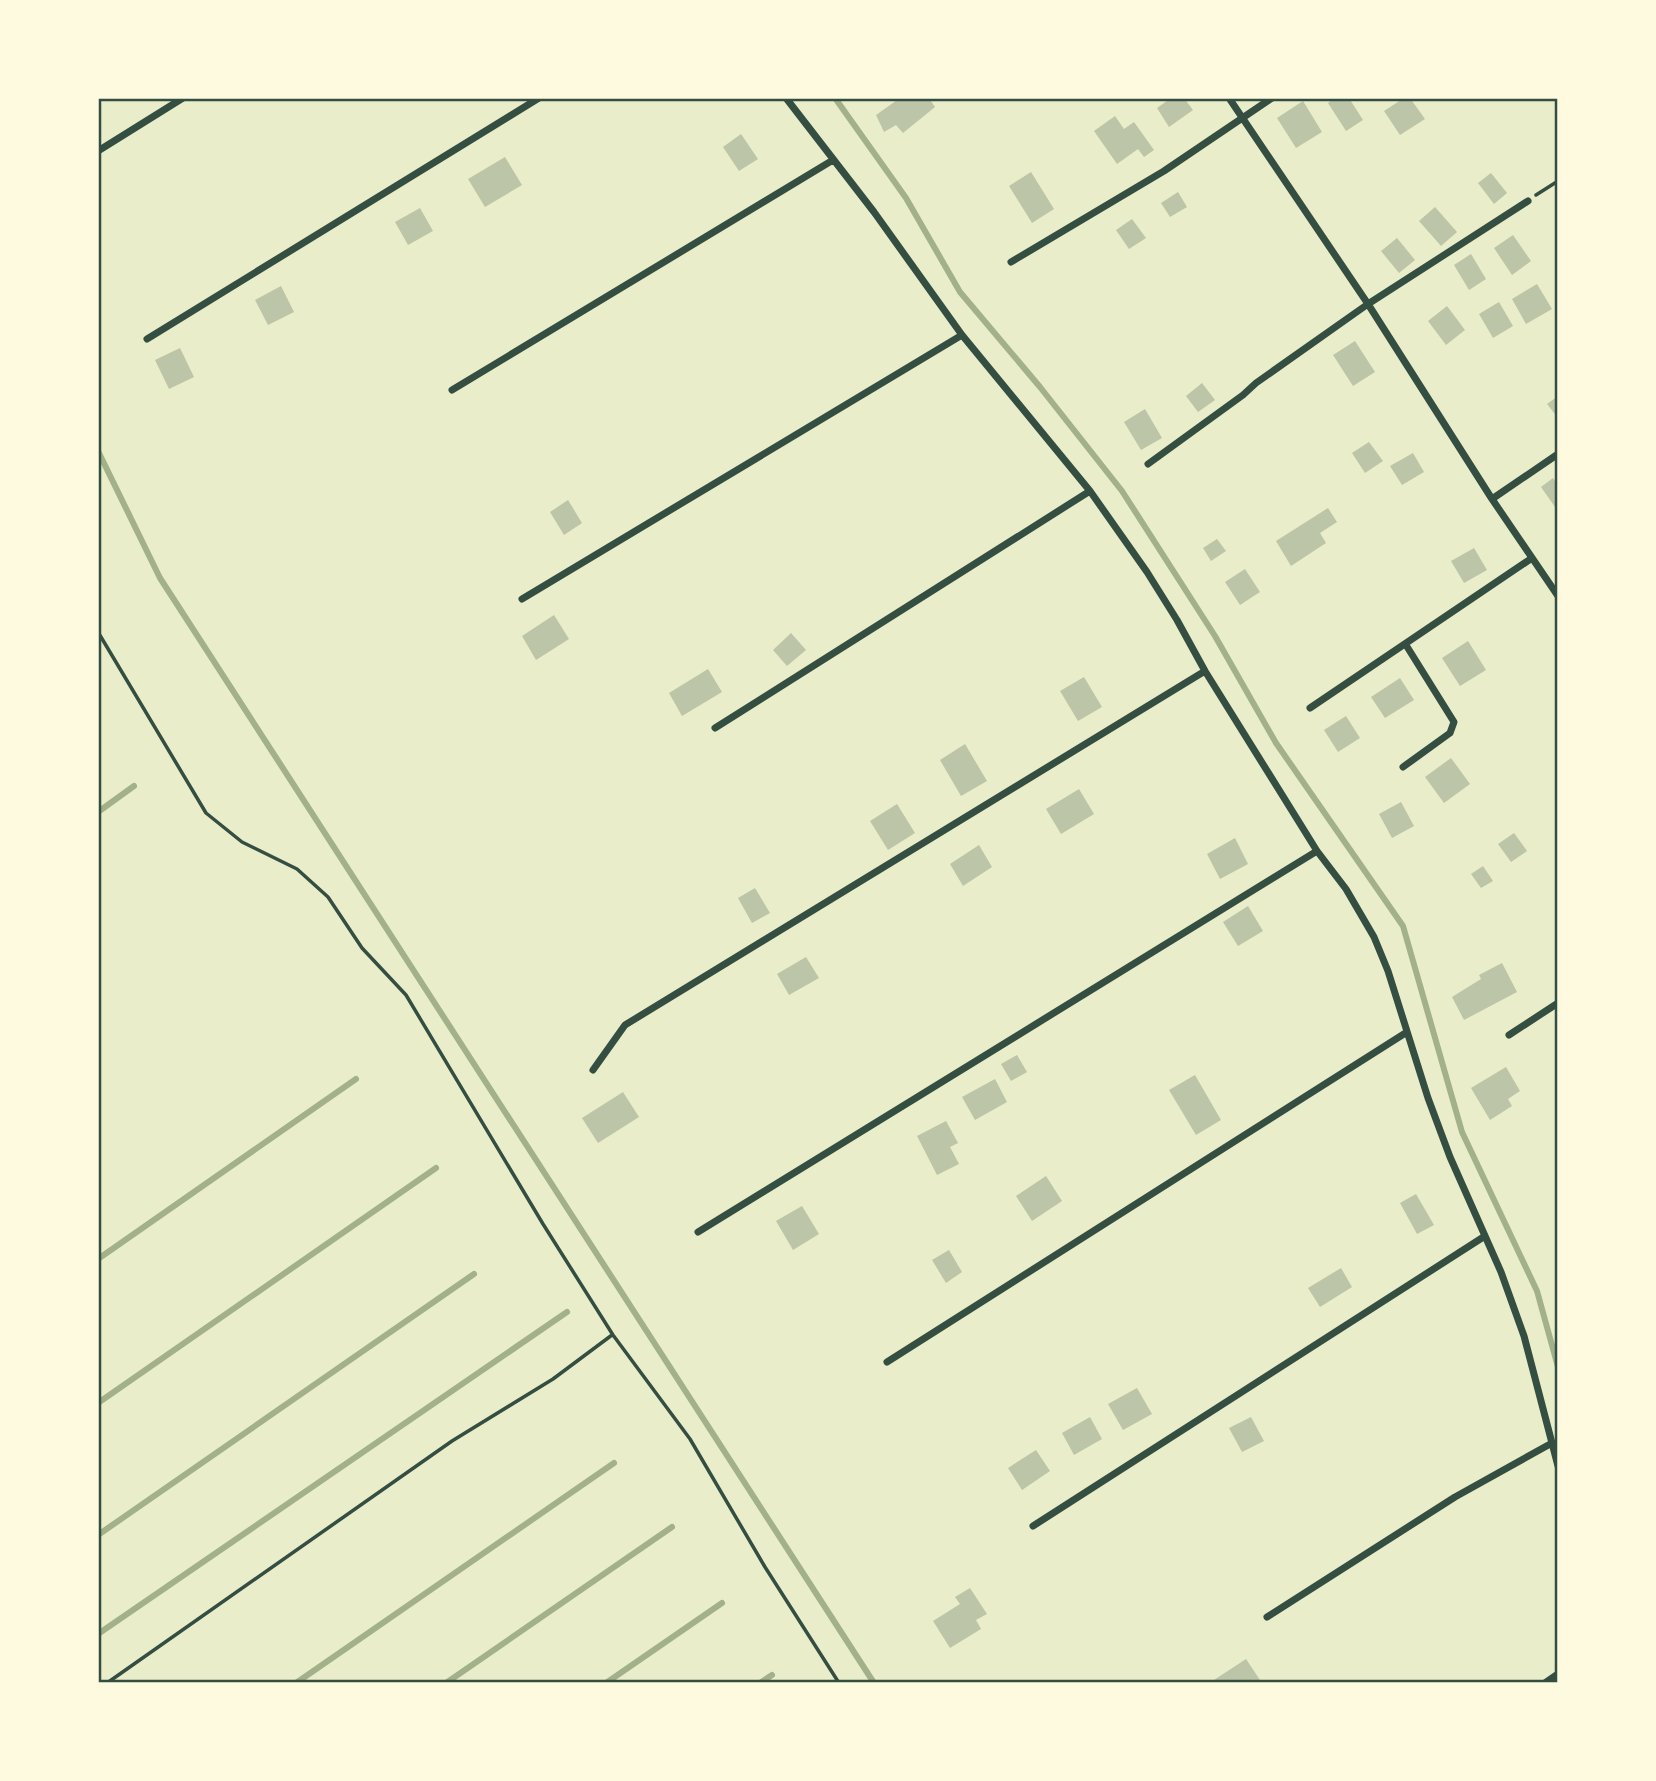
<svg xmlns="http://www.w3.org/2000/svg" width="1656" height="1781" viewBox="0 0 1656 1781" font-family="Helvetica,sans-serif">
	<rect width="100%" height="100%" fill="#e9edc9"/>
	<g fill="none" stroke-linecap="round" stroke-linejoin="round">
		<!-- stream -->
		<path stroke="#a3b18a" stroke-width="6" d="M835,98L906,198L960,292L1040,387L1122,491L1215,636L1276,743L1403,926L1462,1132L1537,1291L1558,1367
			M98,451L160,578L874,1683
			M98,812L134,786
			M98,1259L356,1079
			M98,1403L436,1168
			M98,1535L474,1274
			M98,1634L567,1312
			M296,1683L614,1463
			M446,1683L672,1527
			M606,1683L722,1603
			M760,1683L772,1675"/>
	</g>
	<!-- building -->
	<path fill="#bcc5a7" d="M900,98H929L935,107L903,133L896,125L884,132L876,115Z
		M1171,98H1184L1193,110L1169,127L1157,108Z
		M1334,98H1349L1363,120L1346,131L1328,103Z
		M1404,98H1410L1425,119L1400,135L1384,111Z
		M1303,101L1322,132L1296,148L1277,118Z
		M1115,116L1124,129L1134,122L1154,150L1144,157L1138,149L1117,164L1094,131Z
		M741,134L758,159L739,171L723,147Z
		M505,157L522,185L485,207L468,179Z
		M1031,172L1054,209L1032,223L1009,186Z
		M1491,173L1507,193L1494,204L1478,183Z
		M1178,192L1187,207L1170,217L1161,203Z
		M1435,207L1457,232L1441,246L1419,221Z
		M420,208L433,231L408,245L395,222Z
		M1132,219L1146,238L1129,249L1116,230Z
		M1513,235L1531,261L1512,275L1494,248Z
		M1397,238L1415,260L1399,273L1381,251Z
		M1471,254L1486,279L1469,290L1454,265Z
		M1537,284L1552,309L1526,324L1512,299Z
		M281,286L294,312L268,325L255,300Z
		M1499,302L1513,326L1493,338L1479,314Z
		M1447,306L1465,330L1446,345L1428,321Z
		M1355,341L1375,372L1353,386L1333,355Z
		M180,348L194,377L169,389L155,360Z
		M1202,383L1215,400L1198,412L1186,396Z
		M1558,396V418L1547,404Z
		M1145,409L1162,438L1141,450L1124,422Z
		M1369,442L1383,461L1365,473L1352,453Z
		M1413,453L1424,472L1402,485L1390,466Z
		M1553,478L1558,486V505L1555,507L1541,487Z
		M568,500L582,523L564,535L550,512Z
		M1328,508L1337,522L1320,533L1326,543L1291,566L1276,541Z
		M1217,539L1226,551L1211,561L1203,548Z
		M1474,548L1487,570L1464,583L1451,561Z
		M1245,569L1260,592L1240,605L1225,582Z
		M554,615L569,639L536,660L522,636Z
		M791,633L806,650L787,666L773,650Z
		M1468,641L1486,670L1460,686L1442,658Z
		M708,669L722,692L682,716L669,693Z
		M1084,677L1102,707L1078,721L1060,691Z
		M1400,678L1414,700L1385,718L1371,697Z
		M1346,716L1360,738L1338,752L1324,730Z
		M965,744L987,781L961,796L940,760Z
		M1451,758L1470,784L1444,803L1425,777Z
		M1079,789L1094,814L1061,834L1046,809Z
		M1401,802L1414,826L1392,838L1379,814Z
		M897,804L915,833L888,850L870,821Z
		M1514,833L1527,851L1511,862L1498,844Z
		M1235,838L1248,864L1220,879L1207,854Z
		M979,845L992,867L963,886L950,864Z
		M1483,866L1493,881L1481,888L1471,874Z
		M755,888L770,913L752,923L738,898Z
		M1248,906L1263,931L1238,946L1223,922Z
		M806,957L819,978L789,995L777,974Z
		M1502,963L1517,992L1464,1020L1452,997L1481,979L1479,975Z
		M1017,1055L1027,1072L1011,1081L1001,1064Z
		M1506,1067L1520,1091L1508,1099L1512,1106L1490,1120L1471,1088Z
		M1195,1075L1221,1120L1196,1135L1169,1090Z
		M995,1079L1007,1102L975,1120L962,1097Z
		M623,1092L639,1117L598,1143L582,1118Z
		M946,1121L958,1143L950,1147L959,1164L937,1175L917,1136Z
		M1046,1176L1062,1201L1032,1221L1016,1196Z
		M1416,1194L1434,1225L1417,1234L1400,1203Z
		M802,1206L819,1234L793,1250L776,1221Z
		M949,1250L962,1272L946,1283L932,1260Z
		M1341,1268L1352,1287L1320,1307L1308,1288Z
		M1137,1388L1152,1414L1123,1430L1108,1404Z
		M1090,1417L1102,1439L1074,1455L1062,1433Z
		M1251,1417L1264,1441L1242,1452L1229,1428Z
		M1036,1450L1050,1471L1022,1490L1008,1468Z
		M970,1588L987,1614L976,1620L981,1629L950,1648L933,1621L960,1604L955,1597Z
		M1246,1659L1262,1683H1215L1214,1680Z"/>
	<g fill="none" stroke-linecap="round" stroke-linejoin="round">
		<!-- path -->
		<path stroke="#344e41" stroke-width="3.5" d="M1536,195L1558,181
			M98,632L206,813L242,842L297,869L328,897L362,948L406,995L543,1224L613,1335L690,1439L765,1567L839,1683
			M107,1683L452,1441L553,1379L612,1335"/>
		<!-- minor -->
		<path stroke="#344e41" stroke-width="7" d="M786,98L874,212L962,335L1090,491L1147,572L1177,620L1205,671L1317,851L1346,889L1374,937L1388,971L1428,1098L1450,1157L1501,1272L1524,1336L1558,1466
			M1229,98L1368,304L1492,499L1558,596
			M98,151L183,98
			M1011,262L1164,171L1272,98
			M147,339L539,98
			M452,390L833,160
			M1148,464L1243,395L1256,383L1368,304L1528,201
			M1492,499L1558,454
			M522,599L962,335
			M1310,708L1532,558
			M715,728L1090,491
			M1403,767L1450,733L1454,722L1406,645
			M1509,1035L1558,1003
			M593,1070L625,1025L1205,671
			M698,1232L1317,851
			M887,1362L1407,1032
			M1033,1526L1485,1236
			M1267,1617L1455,1497L1552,1443
			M1545,1683L1558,1674"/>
	</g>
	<!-- border -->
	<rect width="1656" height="1781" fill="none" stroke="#fefae0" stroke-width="200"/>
	<rect x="100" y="100" width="1456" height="1581" fill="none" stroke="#344e41" stroke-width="2.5"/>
</svg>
